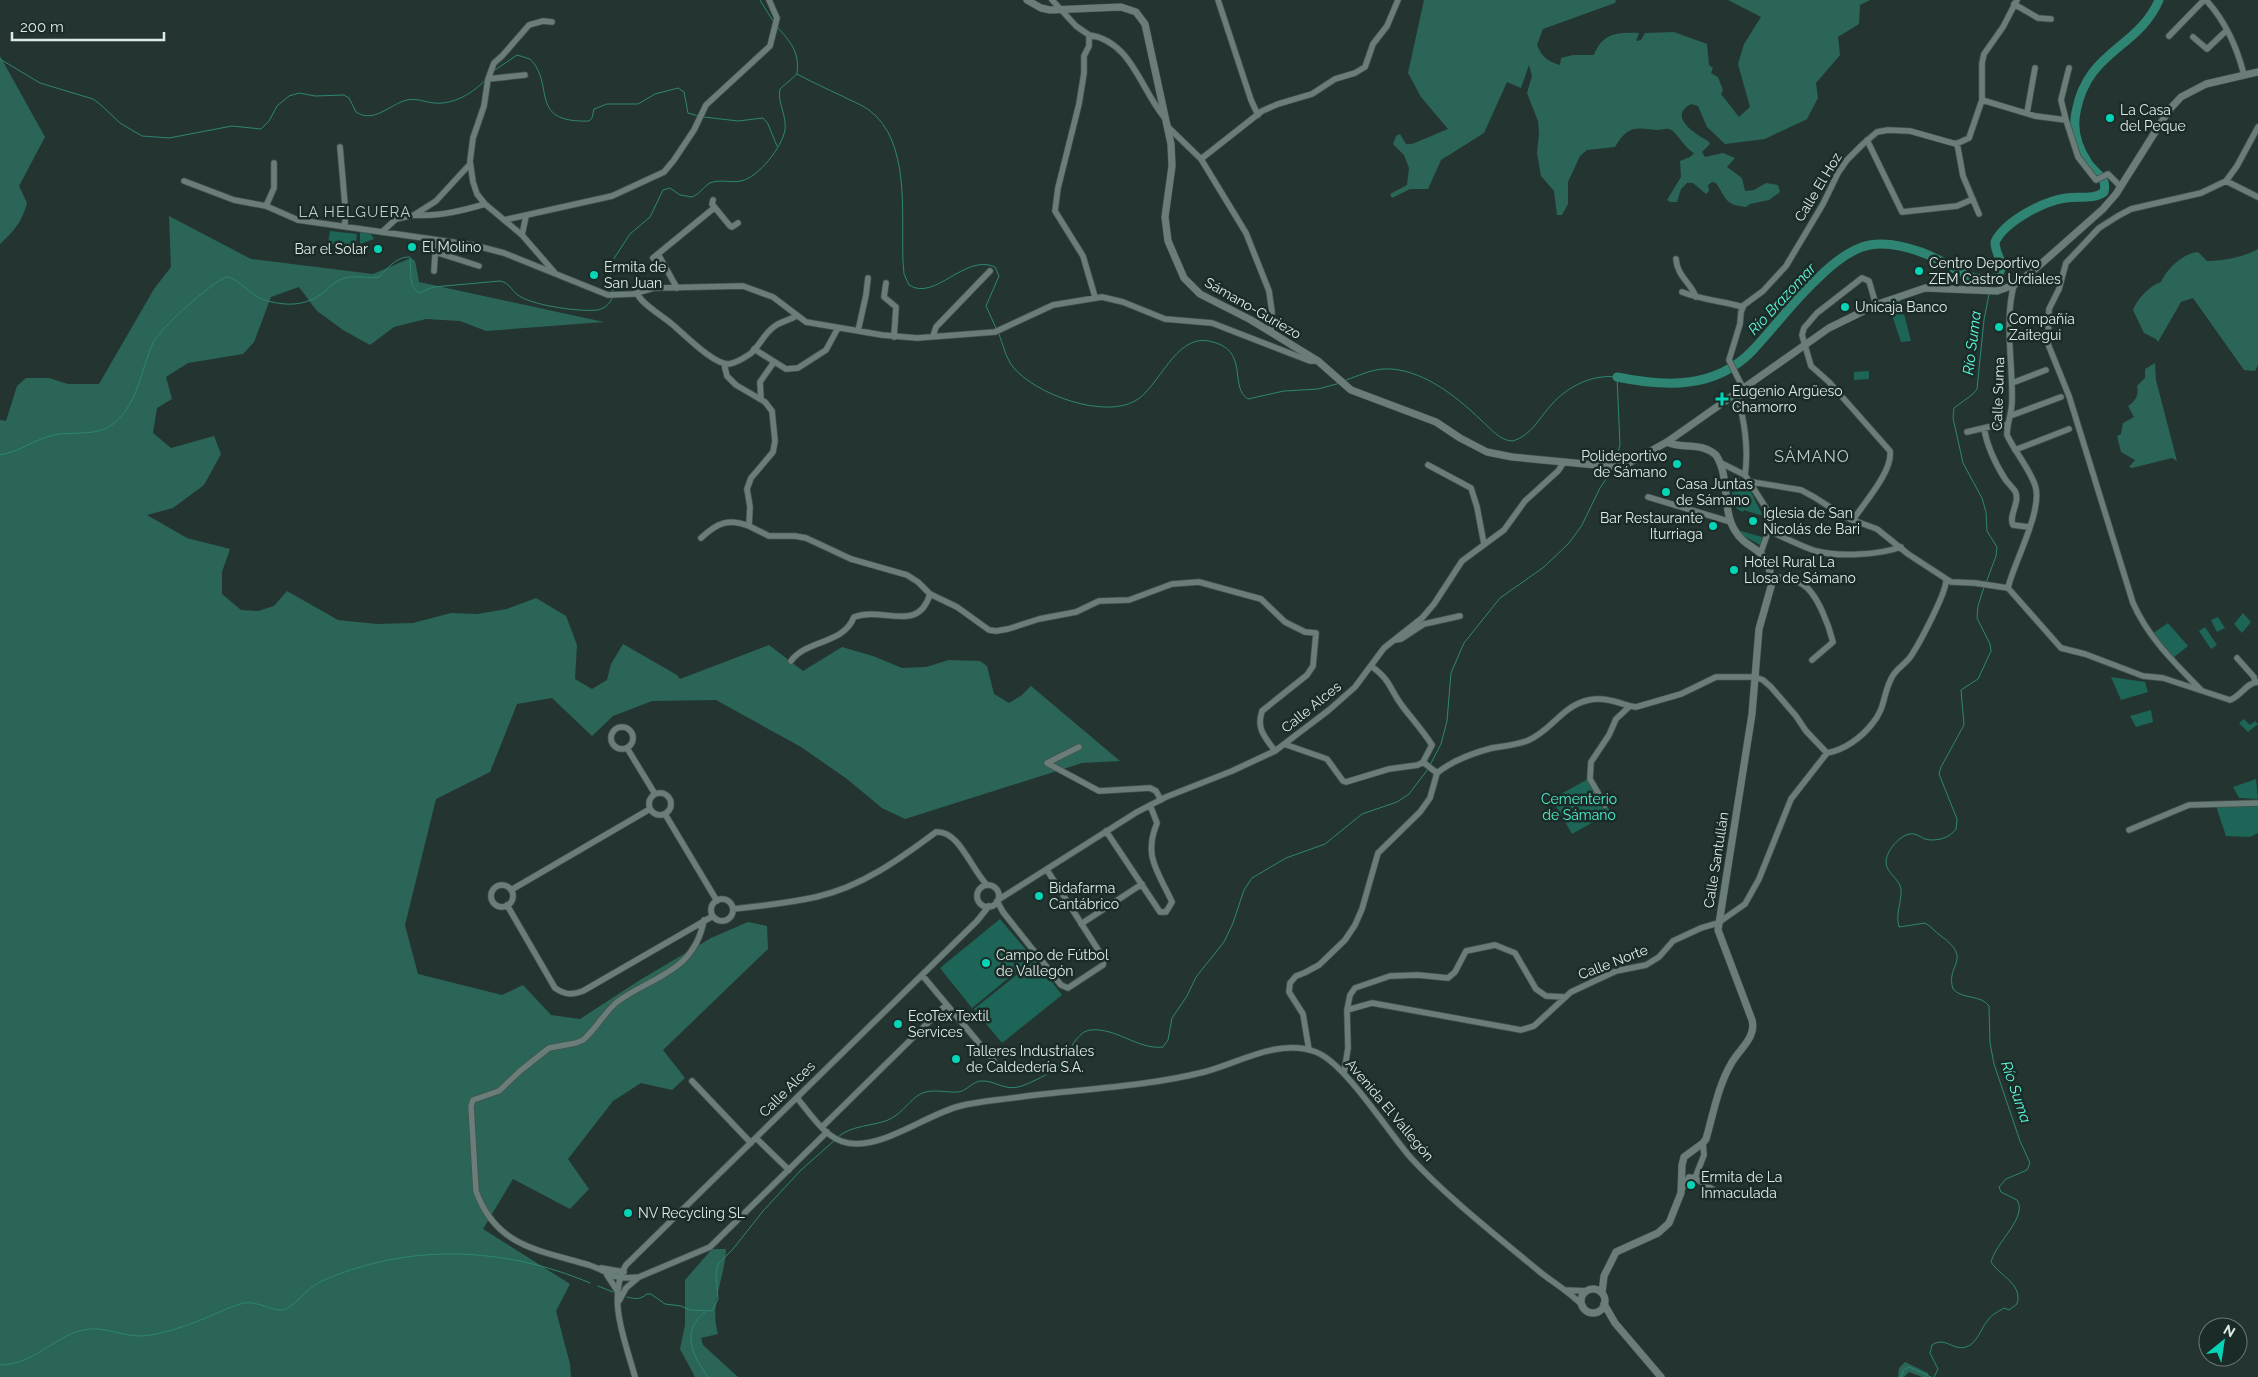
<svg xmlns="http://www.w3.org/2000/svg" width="2258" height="1377" viewBox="0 0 2258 1377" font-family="Raleway,sans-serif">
	<rect width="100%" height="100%" fill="#243531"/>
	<!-- green -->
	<path fill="#1c6557" d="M330,231L357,234L355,248L328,244Z
		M360,231L370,233L374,239L360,244Z
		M1900,299L1911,341L1901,342L1888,303Z
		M1869,371V379L1854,380V372Z
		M1736,475L1748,486L1763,516L1744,510L1743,512C1733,508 1733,502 1732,492L1739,491Z
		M1741,531L1762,537L1760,545L1740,534Z
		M2243,613L2251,622L2242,633L2234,624Z
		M2218,617L2225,628L2217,632L2211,620Z
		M2168,623L2188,646L2173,658L2152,634Z
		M2205,627L2217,645L2211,649L2199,631Z
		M2111,677L2145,682L2148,692L2121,700Z
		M2151,710L2153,722L2136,727L2130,716Z
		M2244,719L2250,725L2255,721L2258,724L2248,732L2239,723Z
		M1588,779L1611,812L1572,834L1552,799Z
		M2256,779L2258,799L2239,798L2233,787Z
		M2258,805V833L2250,837L2226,836L2216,806Z
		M1000,919L1033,958L972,1008L940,968Z
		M1035,960L1062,995L1002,1043L974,1009Z"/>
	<!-- forest -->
	<path fill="#2a6558" d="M1424,0H1616L1615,3L1543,29L1537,45C1542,57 1547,61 1560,65L1561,58L1573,55H1594C1602,33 1618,32 1639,33L1636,41L1641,40L1645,33L1674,32L1707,44L1709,65L1713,68L1711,73L1718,77L1723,90L1721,94L1739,117L1750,107L1738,64L1744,44L1761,17L1728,0H1870L1860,5L1859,24L1838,37L1840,55L1816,83L1818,98L1807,119L1765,139L1725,144L1707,127L1698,106L1691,104C1667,117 1696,134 1708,141L1710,144L1702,152L1705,157L1723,153L1735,158L1727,167L1742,178L1745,191L1754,190L1766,183L1778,185L1780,192L1769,200L1750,204L1746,207C1726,205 1727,200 1716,183L1712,182L1708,185L1709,191L1706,194L1693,183H1687L1681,189L1677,202H1670L1667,200L1681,177L1680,161L1690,157L1694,153C1683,147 1677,131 1669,129C1666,128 1661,130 1657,130C1635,127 1627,126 1615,147L1587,150L1580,156L1568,182V204L1562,215H1557L1554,191L1541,176L1537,153L1539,134L1538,121L1527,93L1532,76L1529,65L1521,88L1507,82L1484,133L1441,160L1428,189H1410L1392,198L1390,194L1407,185L1409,168L1404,155L1393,144L1396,136L1400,134L1406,144H1412L1448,129L1421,97L1408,73Z
		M0,56L45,137L19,186L27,203C22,222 14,231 0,244Z
		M169,216L251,259L373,274L411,258L415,261L419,282L604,322L486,331L460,321L426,319L394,327L370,345L343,330L317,311L299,287L271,297L254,342L243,354L188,363L166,377L172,399L157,408L153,433L171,448L214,436L221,454L204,485L173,508L147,515L187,538L230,549L222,572V594L241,610L258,611L274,606L287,591L338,620L377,624L413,623L451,613L477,614L507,609L536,598L566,616L577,645L575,679L592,689L607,680L611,664L623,644L677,675L680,679L769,645L803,671L842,647L873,656L902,668L926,667L949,660L980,661L987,666L994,694L1009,703L1022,695L1031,686L1120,761L1082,763L905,819L882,808L847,779L801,747L716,700L652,701L613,716L592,736L552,698L517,704L490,772L436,799L405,925L418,974L502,995L523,985L551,1015L580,1019L640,980L711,938L748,922L767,926L768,949L663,1050L685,1078L672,1090L641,1083L613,1101L568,1159L589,1189L570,1209L513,1179L483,1229L570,1284L556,1311L570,1364L571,1377H0V420L6,421L17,386L26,378H49L68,384H99L154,289L171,267Z
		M2258,249V365L2255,371L2244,370L2193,298L2181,302L2158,342L2156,339L2144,333L2133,310C2137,299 2151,285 2161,282C2167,268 2184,253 2198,252L2207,261C2223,261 2244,257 2258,249Z
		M2155,363L2156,380L2177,461L2172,458L2132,468L2129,467L2135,460L2121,452L2117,436L2121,434L2123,423L2134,417L2128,406C2136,401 2139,395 2137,386L2145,378V369Z
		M712,1249H726C725,1279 709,1302 718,1334L701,1338L703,1345L738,1377H695L680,1349L685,1325V1280Z
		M1905,1362L1928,1373L1929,1377H1922L1909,1372L1904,1377H1898L1899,1368Z"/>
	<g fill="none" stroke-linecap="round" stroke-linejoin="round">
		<!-- stream -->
		<path stroke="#2e8573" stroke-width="1" d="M760,0L773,21
			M777,27C790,41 800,52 797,73
			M0,59L40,83L93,99L101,105L120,123L142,136L169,138L232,126L261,129L269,121L277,106L289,96L299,93L315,96L344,95L349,98L356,112C374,124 390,104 407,100C416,98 425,102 434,103C453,105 474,93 486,79
			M495,70L517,55L530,59C556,85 527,123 589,121L592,118L594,109L607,104H638L655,94L678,88L684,92L688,113L698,116
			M797,74C812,82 827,89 842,96C851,101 861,104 869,110C911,141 901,215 903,262L904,274L909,285C935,302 965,253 995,267L999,276L986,306L996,328
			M704,117L738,121L763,118L768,124L777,146
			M1991,288L1994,279
			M613,292L610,273L613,260L630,234L650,217L663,190L670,188L680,195L692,197C700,194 704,186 710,183C719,179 732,183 741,181C759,177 782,147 785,130C787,115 777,103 780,89L797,74
			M998,332C1003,343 1005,357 1013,367C1035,394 1103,419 1135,401C1159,388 1175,334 1209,341C1251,349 1228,387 1248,399L1284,391L1318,389L1340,383
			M1346,380C1358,376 1370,370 1383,369C1420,367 1456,396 1481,420C1490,428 1500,441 1513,441C1532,435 1539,418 1552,404C1568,386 1593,374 1617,377L1620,445L1615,463
			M0,455C19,452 35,439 54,435C73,431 96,437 113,424C139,403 140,371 153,343C159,329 212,282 226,277C239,277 251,299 272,302C290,306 307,305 323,293C330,287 336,280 345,278C356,275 368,279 379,277C387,268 398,256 410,257C412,268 407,288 420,293L433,287L500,281C511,283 512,293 521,297C537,306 580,312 598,310C605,308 610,304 612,298
			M1986,583L1996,556L1997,547L1987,531L1986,512L1982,498L1963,463L1953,418L1954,408L1973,394L1977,389L1984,320L1989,294
			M1430,765L1441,744L1447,721L1451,673L1464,643L1500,598L1544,567L1569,543L1582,525L1600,488L1613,469
			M838,1137C851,1125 874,1126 888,1120C900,1115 907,1104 917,1096C930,1087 943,1093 958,1092C967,1091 973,1081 981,1081C996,1080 1004,1092 1022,1086C1034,1081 1048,1075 1058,1066C1069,1056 1074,1033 1090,1030C1116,1027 1138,1050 1163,1047L1168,1040L1172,1018L1187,996L1196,977L1224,942L1233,923L1244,890L1252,878L1286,858L1325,844L1362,814L1397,802L1409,794L1428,769
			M598,1286L613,1292
			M627,1297C635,1299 640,1300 647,1294H651L665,1304L681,1306L690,1310L712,1311L718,1299L716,1274L718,1264L733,1249L763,1211L801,1170L835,1140
			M705,1312C679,1331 694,1358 708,1377
			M0,1365C36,1364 51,1338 83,1330C103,1325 122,1337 143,1336C164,1334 189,1325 208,1317C220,1312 231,1306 244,1303C259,1301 270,1311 284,1310C298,1303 306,1289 320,1282C406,1243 503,1246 590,1283
			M1901,1377L1904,1370L1909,1367L1931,1377
			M1934,1377L1938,1369L1930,1353L1932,1345C1945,1336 1953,1351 1966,1347C1977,1344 1981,1328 1988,1320C1992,1314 1998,1312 2004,1308L2009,1310L2017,1304C2023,1284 2000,1276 1991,1262C1996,1242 2028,1217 2017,1200L2001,1192L1999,1187L2006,1179L2027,1170L2030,1163L2020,1141L1994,1064L1990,1043L1989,1006C1980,994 1963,1000 1953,989C1945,964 1974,960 1941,936C1935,932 1931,926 1925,923L1899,927C1895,915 1902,901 1901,889C1899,878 1886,873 1886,862C1886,851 1900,835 1910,834C1916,833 1920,837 1925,839C1936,842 1950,838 1956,829L1957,819L1939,774L1941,767L1964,725L1961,690L1978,679L1991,651L1990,644L1977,618L1978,606L1984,587"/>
		<!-- river -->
		<path stroke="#2e8573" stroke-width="9" d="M1617,377C1666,387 1715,389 1752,351C1773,329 1791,304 1813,283C1827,269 1843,254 1862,247C1885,239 1918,249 1939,260C1958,270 1971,283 1995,278C2009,265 1995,257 1995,242C2005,221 2044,201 2066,198C2078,196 2094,200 2104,192C2108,177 2095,174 2088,163C2078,148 2072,131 2076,112C2087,50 2138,49 2159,0"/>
		<!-- minor casing -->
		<g stroke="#43524f" stroke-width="7">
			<path id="minor" d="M1052,0L1076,26L1089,35V46L1084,56V73L1079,104L1058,188L1055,211L1083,256L1095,297
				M1218,0L1251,100L1258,115
				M2206,0C2226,22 2237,47 2244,75
				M2014,4L2038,18L2051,19
				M552,22L543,21L529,25L502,56L494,63L488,79L484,106L473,138L470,161L473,182L477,194L485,204L522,235L555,273
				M1089,35C1131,41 1140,88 1164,117
				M2169,36L2204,0
				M2193,37L2207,49L2227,30
				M488,79L525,75
				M1982,100L2035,116L2066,120L2078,157L2096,180L2108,174L2121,187
				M2027,113L2035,68
				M2066,120L2061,100L2069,68
				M1168,127L1201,159L1246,233L1269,291L1272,312L1271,332
				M1867,140L1902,212L1957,206L1973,199
				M1957,143L1963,176L1979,214
				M340,147L345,205V226
				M1201,159L1262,111L1278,104L1312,94L1335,79L1355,73L1365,67L1373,44L1387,26L1398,0
				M274,163V188L266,206L298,220L473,245L504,253L608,295L633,294L654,288L743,286L773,297L806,322L882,335L917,338L995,332L1053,305L1102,297L1123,302L1165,319L1212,323L1310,361H1318
				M184,181L234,200L266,206
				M2226,181L2258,197
				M713,200L712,204L730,226L732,227L738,223
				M414,215C437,217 462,211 485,204
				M504,220L612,196L664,172L674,160L694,130L706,105L770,46L777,18L769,0
				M382,232L396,219L414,215L436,201L470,164
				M522,235L526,216
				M435,252L479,266
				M658,254L677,288
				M653,258L714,208
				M1676,259C1677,276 1691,283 1696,297
				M434,271L436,240
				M886,283L884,297L896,307L894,337
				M1682,292C1702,300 1723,301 1743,307
				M637,293C641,304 663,316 673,325C685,335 714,365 729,364C736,363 744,358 750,354C760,346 764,333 775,326C782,321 790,320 796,316
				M858,331L866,295L868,278
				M933,336L936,327L990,271
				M754,349L786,369L798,368L826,350L838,328
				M724,364L727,376L736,385L765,402L772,411L775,441L773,452L751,478L747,489L750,507L749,526L769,536H795L806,538L851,559L907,575L918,582L930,594L957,607L989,630L996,631L1008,629L1039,619L1076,612L1099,601L1129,600L1172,584L1199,582L1261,599L1285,622L1305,632L1316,633L1313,666L1307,675L1262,711C1256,729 1265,737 1275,751
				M2012,383L2046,370
				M1743,388L1729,360L1740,324L1741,312L1744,305L1763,291L1786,266L1823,204L1838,173L1847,160L1863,144L1877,132L1888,130L1910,131L1956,144L1969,138L1982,100V63L1984,54L2003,27L2017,0
				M1737,393C1744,420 1749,447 1745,475
				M761,399L760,382L774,362
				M2010,416L2061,397
				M1984,428C1987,447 1995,463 2005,479C2008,483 2012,487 2015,491C2021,502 2008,515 2013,525L2029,527
				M1967,432L1988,427L2007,425
				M2015,450L2069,429
				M1721,463L1745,475L1766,508L1770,526L1761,552
				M1428,465L1471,488L1477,507L1484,544
				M1752,482L1801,490L1814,497L1847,518L1877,529L1908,554L1951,582L1975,583L2008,588L2061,648L2085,654L2143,676L2163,678L2230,700C2241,696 2247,682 2258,682
				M1648,497L1731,522
				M1853,520C1864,503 1893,471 1890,451L1829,382L1811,366L1802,335L1804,328L1817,313L1862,278L1869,281L1876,305
				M1769,531C1784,537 1800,546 1816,551C1838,557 1879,555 1901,547
				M701,538C717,523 728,518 749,526
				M1771,576C1781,578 1794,579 1802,584C1817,592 1829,626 1833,642L1812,660
				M2008,588C2013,564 2044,509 2035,485C2029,468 2015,452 2007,435C2007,423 2012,413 2012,401C2013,363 2004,321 2014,285
				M1395,640L1401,639L1424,624L1460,616
				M2237,658L2254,677L2255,682
				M791,661C807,639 843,645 854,617C884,606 918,634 930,594
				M2201,690C2175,663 2149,639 2133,603L2069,396L2048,344L2049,309L2059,289L2066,263L2099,228L2118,216L2131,209L2201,193L2226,181L2237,166L2258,127
				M611 738a11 11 0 1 1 22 0a11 11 0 1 1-22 0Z
				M1284,744L1327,759L1343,781L1346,782L1389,769L1418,765L1423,762L1432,745C1423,731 1413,720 1403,707C1389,689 1392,681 1371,666
				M1079,747L1047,763L1099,791L1150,788L1156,791L1161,800
				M627,748L655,794
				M1423,762L1437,773
				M649 804a11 11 0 1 1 22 0a11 11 0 1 1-22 0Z
				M1605,805L1590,779L1591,762L1609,735L1616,719L1630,706L1636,707L1681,694L1716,677H1755L1763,680L1771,687L1796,716L1806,731L1827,753C1844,750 1861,738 1872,724C1886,707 1882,697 1891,679C1895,669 1905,665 1911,656C1919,644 1947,592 1946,580
				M665,814L717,901
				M2129,830L2189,805L2258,803
				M1106,831L1160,912H1166L1172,902C1158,871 1143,857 1157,823L1150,805
				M977 896a11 11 0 1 1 22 0a11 11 0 1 1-22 0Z
				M491 896a11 11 0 1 1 22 0a11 11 0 1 1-22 0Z
				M511,890L650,809
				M711 910a11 11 0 1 1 22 0a11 11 0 1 1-22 0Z
				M998,900L1137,812L1166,797L1232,771L1275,751L1329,710L1355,687L1384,648L1422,618L1434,604L1462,561L1504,530L1525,501L1558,471L1564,462
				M997,901L1003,912L1061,985L1068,988L1103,965L1104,959L1047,870
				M507,905L555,988C565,995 572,995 583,991L713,916
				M733,909C761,906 789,903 816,897C861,887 900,859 936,832C959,830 971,869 987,885
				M1081,924L1142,884
				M922,975L994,1061
				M1347,1010L1372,1003L1521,1030L1534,1026L1571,992L1616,971L1646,965L1659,957L1673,941L1701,928L1718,923L1745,904L1759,879L1791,799L1827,753
				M1309,1050L1303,1014L1289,992L1290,983L1296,976L1304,973L1319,965L1345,940L1355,925L1362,909L1378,853L1420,812L1430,798L1437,773C1452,761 1473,753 1492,748C1504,746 1518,745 1529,740C1552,730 1563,705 1589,700C1604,697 1616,702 1630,706
				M1344,1073L1348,1048L1347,1010L1350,995L1355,988L1390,976L1418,975L1448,978L1455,972L1466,951L1495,945L1515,953L1536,989L1546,996L1565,997
				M692,1081L751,1143
				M797,1098C810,1113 826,1140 848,1143C883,1149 925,1115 960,1106C980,1101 1000,1100 1020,1097C1081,1089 1144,1087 1204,1072C1239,1063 1278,1038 1316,1052C1345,1063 1388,1132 1411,1158C1447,1197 1498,1237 1540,1272C1554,1283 1571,1293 1583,1306
				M822,1127L946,1005
				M756,1138L789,1170
				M1695,1178L1704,1155L1703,1143
				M1682,1189L1689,1177L1695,1178L1714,1190
				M601,1268L624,1272
				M607,1275L618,1292
				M639,1277C610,1280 613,1273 589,1265C539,1250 496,1247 476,1191L471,1106L473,1100L499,1091L520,1071L549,1048L576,1043L583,1040C596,1029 604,1013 617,1002C652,976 694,973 704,920
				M1565,1290L1587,1291
				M619,1301L626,1288L639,1277L710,1247L827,1132
				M635,1377C626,1343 606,1298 626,1265L977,921L989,906"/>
		</g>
		<!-- tertiary casing -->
		<g stroke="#43524f" stroke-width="8">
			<path id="tertiary" d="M1027,0L1041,8L1050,10L1121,7L1136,12L1145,24L1171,144L1172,166L1165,217L1168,241L1184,278L1200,294L1251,320L1318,361L1351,390L1436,422L1460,438L1487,452L1512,457L1617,467L1627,464L1667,442L1829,328L1878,304L1925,288L1997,291L2014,285L2033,271L2103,209L2116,194L2169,110L2181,97L2206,84L2258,72
				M1581 1301a12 12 0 1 1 24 0a12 12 0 1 1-24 0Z
				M1602,1293L1604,1276L1616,1252L1658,1233L1669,1223L1681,1193L1682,1165L1684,1157L1703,1143L1706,1139C1713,1115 1718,1086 1731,1064C1738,1050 1757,1038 1752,1020L1718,930L1752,714L1759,629L1772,583C1767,542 1748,554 1734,529C1722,508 1730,477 1716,455C1699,441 1684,450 1667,442
				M1604,1304L1615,1323L1661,1377"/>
		</g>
		<!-- minor -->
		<use href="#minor" stroke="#6b7d78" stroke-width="5.5"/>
		<!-- tertiary -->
		<use href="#tertiary" stroke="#6b7d78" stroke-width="7"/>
	</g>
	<!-- markers -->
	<g fill="#04d5b6" stroke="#1b2b27" stroke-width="2">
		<circle cx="2110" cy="118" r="5"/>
		<circle cx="412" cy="247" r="5"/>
		<circle cx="378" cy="249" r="5"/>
		<circle cx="1919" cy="271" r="5"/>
		<circle cx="594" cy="275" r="5"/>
		<circle cx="1845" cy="307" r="5"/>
		<circle cx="1999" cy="327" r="5"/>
		<path d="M1719.5 391.5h5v5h5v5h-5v5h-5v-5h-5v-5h5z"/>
		<circle cx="1677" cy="464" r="5"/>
		<circle cx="1666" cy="492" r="5"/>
		<circle cx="1753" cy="521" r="5"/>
		<circle cx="1713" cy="526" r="5"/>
		<circle cx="1734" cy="570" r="5"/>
		<circle cx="1039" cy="896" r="5"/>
		<circle cx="986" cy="963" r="5"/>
		<circle cx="898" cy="1024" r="5"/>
		<circle cx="956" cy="1059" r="5"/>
		<circle cx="1691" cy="1185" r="5"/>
		<circle cx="628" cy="1213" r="5"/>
	</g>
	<g text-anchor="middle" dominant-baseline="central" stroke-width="5" stroke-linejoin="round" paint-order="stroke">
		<!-- poi labels -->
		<g font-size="14" fill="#dfeae7" stroke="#1b2b27" text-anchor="start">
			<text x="2120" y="110">La Casa<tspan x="2120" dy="16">del Peque</tspan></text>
			<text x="422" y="247">El Molino</text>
			<text x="368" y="249" text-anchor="end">Bar el Solar</text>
			<text x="1929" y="263">Centro Deportivo<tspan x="1929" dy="16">ZEM Castro Urdiales</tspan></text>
			<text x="604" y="267">Ermita de<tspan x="604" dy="16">San Juan</tspan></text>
			<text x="1855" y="307">Unicaja Banco</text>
			<text x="2009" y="319">Compañía<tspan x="2009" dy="16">Zaitegui</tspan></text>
			<text x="1732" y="391">Eugenio Argüeso<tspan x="1732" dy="16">Chamorro</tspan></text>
			<text x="1667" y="456" text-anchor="end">Polideportivo<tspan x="1667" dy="16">de Sámano</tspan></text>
			<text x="1676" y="484">Casa Juntas<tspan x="1676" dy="16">de Sámano</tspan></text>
			<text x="1763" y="513">Iglesia de San<tspan x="1763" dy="16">Nicolás de Bari</tspan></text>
			<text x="1703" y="518" text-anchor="end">Bar Restaurante<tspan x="1703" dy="16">Iturriaga</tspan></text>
			<text x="1744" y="562">Hotel Rural La<tspan x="1744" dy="16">Llosa de Sámano</tspan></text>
			<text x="1049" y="888">Bidafarma<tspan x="1049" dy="16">Cantábrico</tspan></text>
			<text x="996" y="955">Campo de Fútbol<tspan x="996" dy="16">de Vallegón</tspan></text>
			<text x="908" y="1016">EcoTex Textil<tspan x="908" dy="16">Services</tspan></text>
			<text x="966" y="1051">Talleres Industriales<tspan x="966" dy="16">de Caldedería S.A.</tspan></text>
			<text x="1701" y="1177">Ermita de La<tspan x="1701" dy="16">Inmaculada</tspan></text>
			<text x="638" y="1213">NV Recycling SL</text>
		</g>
		<!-- street labels -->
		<g font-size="14" fill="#dfeae7" stroke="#1b2b27">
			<text transform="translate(1818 187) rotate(-59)">Calle El Hoz</text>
			<text transform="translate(1253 308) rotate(30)">Sámano-Guriezo</text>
			<text transform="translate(1998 394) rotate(-88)">Calle Suma</text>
			<text transform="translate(1311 707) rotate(-39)">Calle Alces</text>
			<text transform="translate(1716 860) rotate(-81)">Calle Santullán</text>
			<text transform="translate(1613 962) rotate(-21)">Calle Norte</text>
			<text transform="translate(787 1089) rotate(-45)">Calle Alces</text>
			<text transform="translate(1390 1110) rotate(50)">Avenida El Vallegón</text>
		</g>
		<!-- park labels -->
		<g font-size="14" fill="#51f0d1" stroke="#1b2b27">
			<text x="1579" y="799">Cementerio<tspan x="1579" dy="16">de Sámano</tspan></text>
		</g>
		<!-- neighbourhood labels -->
		<g font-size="15" letter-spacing="1" fill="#b9cec8" stroke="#1b2b27">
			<text x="355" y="212">LA HELGUERA</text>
		</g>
		<!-- water labels -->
		<g font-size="15" font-style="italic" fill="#5efadb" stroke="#1b2b27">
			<text transform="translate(1782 299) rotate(-47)">Río Brazomar</text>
			<text transform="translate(1972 343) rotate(-83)">Río Suma</text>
			<text transform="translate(2016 1092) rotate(71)">Río Suma</text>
		</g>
		<!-- quarter labels -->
		<g font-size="16" letter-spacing="1" fill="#b9cec8" stroke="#1b2b27">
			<text x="1812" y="456">SÁMANO</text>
		</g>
	</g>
	<!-- north arrow -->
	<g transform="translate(2223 1342) rotate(30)"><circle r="24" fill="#1b2b27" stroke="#697774"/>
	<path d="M0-4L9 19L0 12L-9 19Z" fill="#04d5b6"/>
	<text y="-8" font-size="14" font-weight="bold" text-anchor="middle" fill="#dfeae7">N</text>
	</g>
	<!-- scale -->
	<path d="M12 32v8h152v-8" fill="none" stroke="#dfeae7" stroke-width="2.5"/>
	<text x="20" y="32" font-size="15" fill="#dfeae7" stroke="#1b2b27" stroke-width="4" paint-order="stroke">200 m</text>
</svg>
